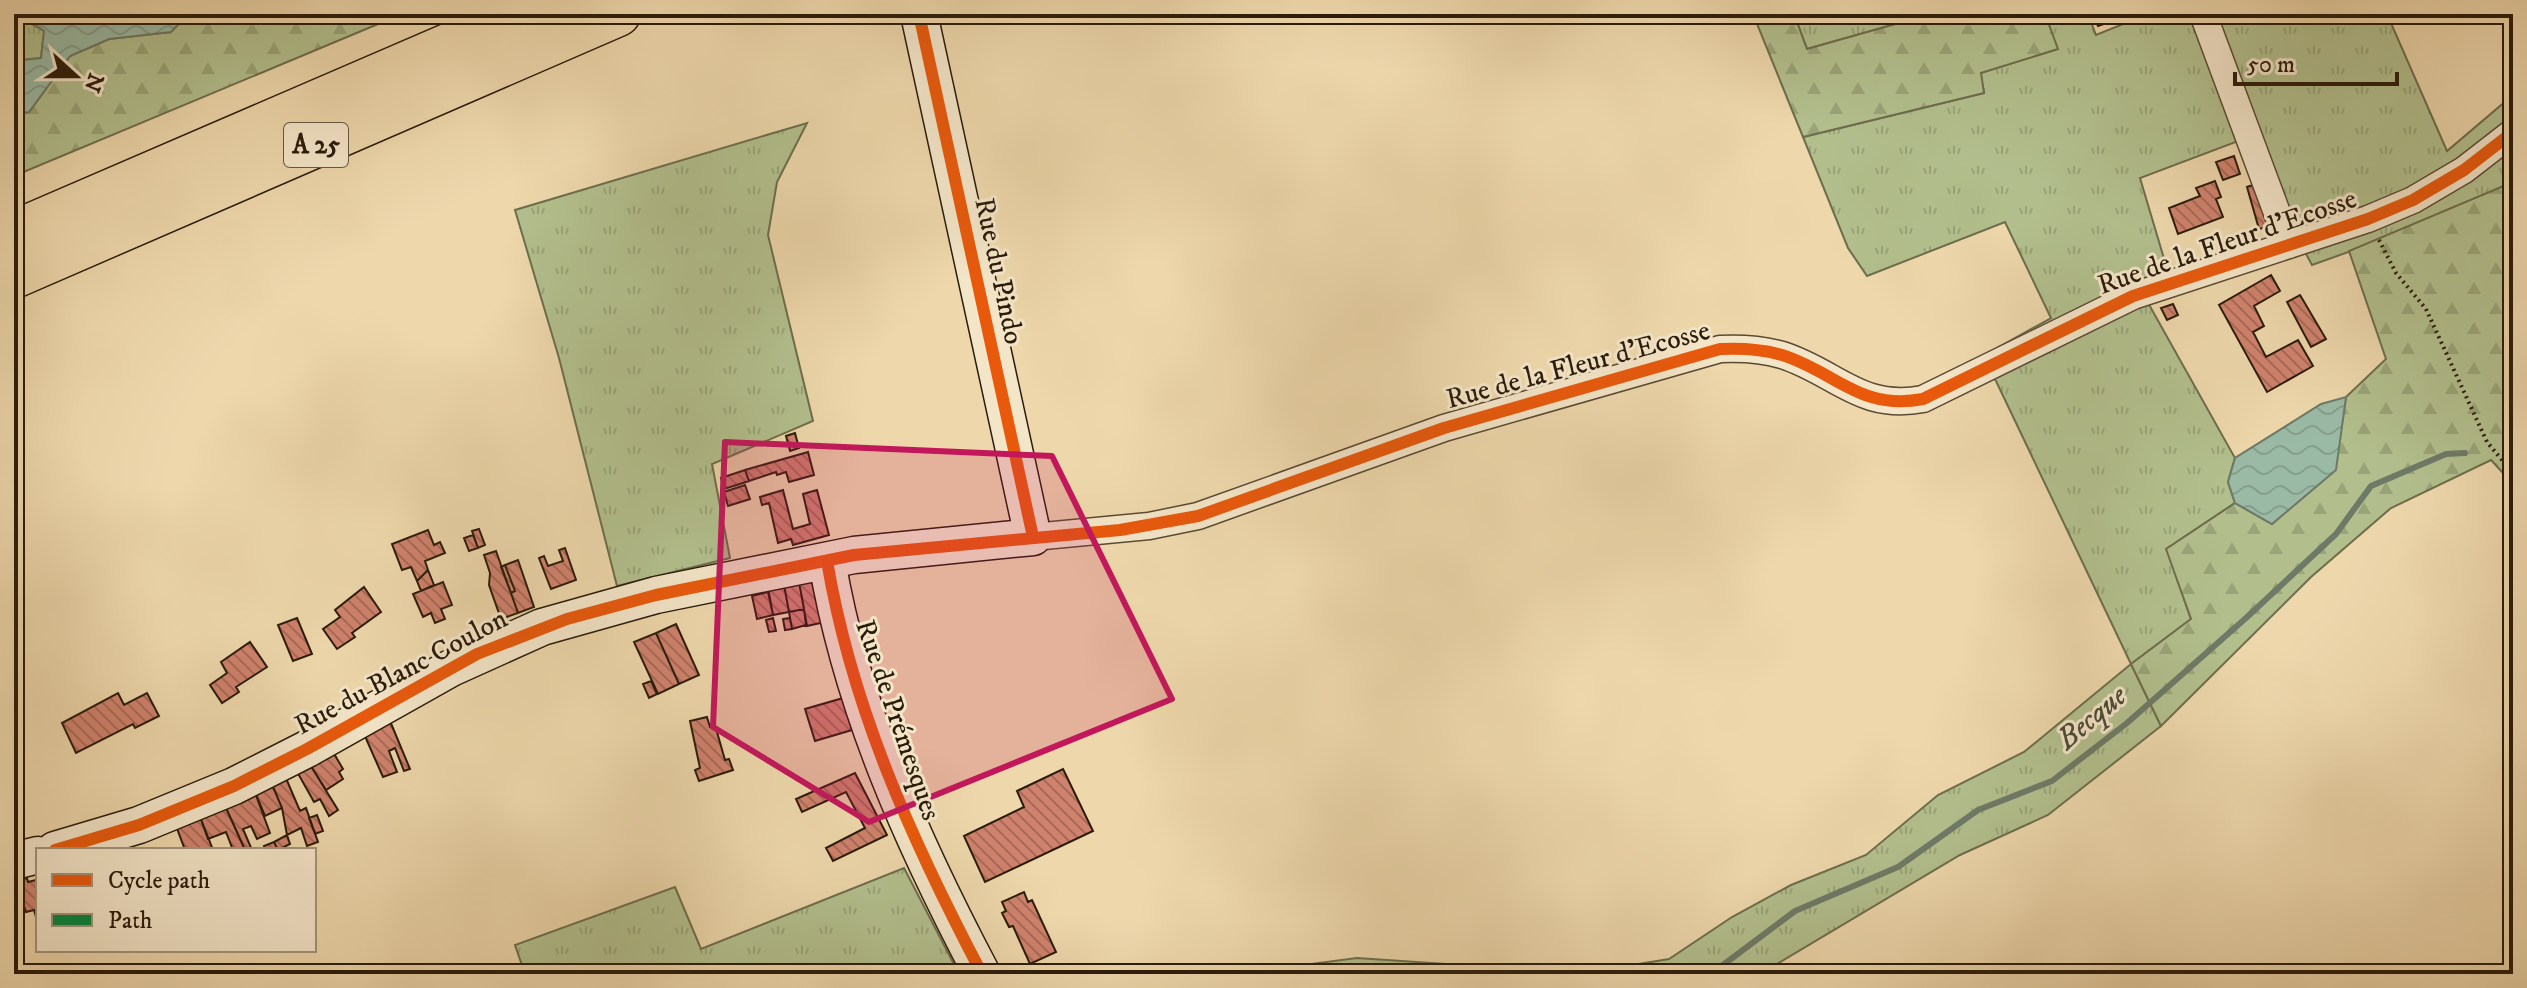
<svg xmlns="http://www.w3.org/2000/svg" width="2527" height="988" viewBox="0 0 2527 988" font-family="'IM FELL DW Pica',serif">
	<defs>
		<pattern id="grass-tufts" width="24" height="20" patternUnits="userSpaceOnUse" patternTransform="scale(2)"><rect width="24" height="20" fill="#b2bf8d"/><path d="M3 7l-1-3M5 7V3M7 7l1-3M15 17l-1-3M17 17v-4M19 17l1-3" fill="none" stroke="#99a478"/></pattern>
		<pattern id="forest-firs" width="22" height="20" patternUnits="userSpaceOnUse" patternTransform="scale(2)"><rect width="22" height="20" fill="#b2bf8d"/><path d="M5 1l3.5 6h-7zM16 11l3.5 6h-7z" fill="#99a478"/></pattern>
		<pattern id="water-waves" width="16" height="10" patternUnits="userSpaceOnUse" patternTransform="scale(2)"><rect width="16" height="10" fill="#9abaa5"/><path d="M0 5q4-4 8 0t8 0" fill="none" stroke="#859f8d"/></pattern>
		<pattern id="building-back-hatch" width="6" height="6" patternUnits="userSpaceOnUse" patternTransform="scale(2)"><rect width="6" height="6" fill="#cf826d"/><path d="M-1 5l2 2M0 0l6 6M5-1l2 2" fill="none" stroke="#a86a58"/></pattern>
	</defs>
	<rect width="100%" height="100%" fill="#edd7ab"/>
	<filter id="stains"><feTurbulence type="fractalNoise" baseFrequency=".0025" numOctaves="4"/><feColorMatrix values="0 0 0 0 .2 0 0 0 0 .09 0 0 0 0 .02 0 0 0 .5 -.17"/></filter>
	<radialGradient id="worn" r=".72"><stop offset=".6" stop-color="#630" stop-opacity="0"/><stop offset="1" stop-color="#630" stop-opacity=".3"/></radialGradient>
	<!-- grass -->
	<path fill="url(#grass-tufts)" stroke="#6e6d4c" stroke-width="2" d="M14,14L44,31L41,58L14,61Z
		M1794,14H1931L1807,49Z
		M2045,14H2088L2096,35L2148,14H2192L2241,140L2140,178L2168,272L2138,285L2235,458L2228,482L2235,503L2167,549L2191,619L2131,664L2161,726L2048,815L1960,855L1760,974H1534L1602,970L1669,959L1732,917L1791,885L1866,855L1938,795L2024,752L2131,664L1996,381L1979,358L2051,318L2005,222L1867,276L1848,248L1803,137L1984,93L1980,73L2057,49Z
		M2208,14H2387L2447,151L2513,95V182L2393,236L2312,265L2292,228Z
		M807,123L777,182L768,235L813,421L712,464L730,558L617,586L559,358L515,210Z
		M904,868L959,974H525L515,945L675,887L701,949Z
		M1357,958L1446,964L1520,974H1282L1280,968Z"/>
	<!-- forest -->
	<path fill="url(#forest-firs)" stroke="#6e6d4c" stroke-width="2" d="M188,14H402L14,176V114L29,112L70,56L109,39L171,32Z
		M1753,14H1794L1807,49L1931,14H2045L2058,49L1981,73L1984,93L1803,137Z
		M2513,182V484L2491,460L2391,508L2311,577L2161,726L2131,664L2191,619L2166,549L2235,503L2272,524L2335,470L2346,397L2386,359L2349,251Z"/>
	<!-- water -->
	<path fill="url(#water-waves)" stroke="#6e7a67" stroke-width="2" d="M19,14H188L171,32L109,39L70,56L29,112L14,114V61L41,58L44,31Z
		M2346,397L2336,470L2272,524L2235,503L2228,482L2235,458L2321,404Z"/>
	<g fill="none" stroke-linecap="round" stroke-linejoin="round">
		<!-- stream -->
		<path stroke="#6e7a67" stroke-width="6" d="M1711,974L1795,911L1898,867L1978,810L2052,781L2127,723L2246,618L2336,534L2371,486L2446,454L2465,453"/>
	</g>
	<!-- building -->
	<path fill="url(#building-back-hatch)" stroke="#2b1b0a" stroke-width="2" d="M2093,14H2132L2098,26Z
		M2234,156L2240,174L2223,180L2216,162Z
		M2215,181L2221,197L2216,199L2223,217L2178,234L2169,208L2200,196L2196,188Z
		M2262,182L2275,225L2259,229L2247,187Z
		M2271,275L2280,291L2254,306L2264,326L2253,332L2266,357L2298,340L2313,366L2267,392L2219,305Z
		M2300,295L2326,339L2311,347L2287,302Z
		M2173,304L2178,315L2167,320L2161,308Z
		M795,433L799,448L790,451L786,436Z
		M808,452L814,475L789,482L786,472L777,475L776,472L749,481L745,470Z
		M745,470L749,481L724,489L721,478Z
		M745,485L750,499L728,506L724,492Z
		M783,490L793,529L810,524L803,494L817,490L829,535L793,545L791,539L778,543L769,503L762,505L760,497Z
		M479,529L485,545L478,548L472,531Z
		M428,530L434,545L440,542L445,553L425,561L428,570L417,581L411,567L402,570L392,544Z
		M473,535L478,548L469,551L464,538Z
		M565,548L576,580L551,589L539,558L544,556L548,566L563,561L559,550Z
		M496,551L518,613L501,619L489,585L490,573L484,555Z
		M518,560L534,607L518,613L511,593L515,591L505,565Z
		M505,565L515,591L511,593L501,567Z
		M428,570L434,585L421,591L417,581Z
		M810,581L814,583L825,622L807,626L799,582Z
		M443,582L452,605L441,609L445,619L435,623L431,613L423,617L413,594Z
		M799,582L804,609L789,612L784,585Z
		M784,585L789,612L773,615L768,588Z
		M364,587L381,612L352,633L355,637L337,649L323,629L340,617L335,610Z
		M768,592L773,615L757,619L752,596Z
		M804,609L806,625L792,629L789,612Z
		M297,618L312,654L293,661L278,625Z
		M773,618L776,631L769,632L766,620Z
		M790,618L792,629L785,630L783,619Z
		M676,624L699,675L679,684L656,633Z
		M656,633L679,684L658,694L634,642Z
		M250,642L267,667L236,687L239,692L222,703L210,685L227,673L221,662Z
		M651,681L657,694L649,698L643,684Z
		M118,693L124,705L147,693L159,716L135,728L133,724L76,753L62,723Z
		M843,698L852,730L815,741L805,709Z
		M707,717L710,727L715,725L725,760L729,759L733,770L699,781L695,770L700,768L690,721Z
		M390,721L410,769L404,771L395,748L389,751L397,772L383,777L364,734Z
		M14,744L23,764L14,769Z
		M333,752L343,769L339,772L343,779L326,790L309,763Z
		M309,763L338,810L329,816L320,799L314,802L296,770Z
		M1063,769L1093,831L985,882L964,836L1024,807L1017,791Z
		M855,773L887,835L833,861L826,848L865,828L846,792L802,812L796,799Z
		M285,776L300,811L306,808L318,842L307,846L301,828L287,835L282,808L271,782Z
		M271,782L282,808L265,816L254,790Z
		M254,790L270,833L257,839L251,826L243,829L252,850H245L226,808Z
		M226,808L237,832L245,850H233L226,832L208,839L199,814Z
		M199,814L213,850H185L175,823Z
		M317,815L323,831L315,834L309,818Z
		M287,835L290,844L278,850L274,842Z
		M274,842L278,850H266L264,846Z
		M27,878L28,882L36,880L38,887V924L34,910L26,912L23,903L14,905V882Z
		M1024,892L1028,902L1032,900L1056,952L1030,964L1013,926L1009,927L1002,913L1006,911L1002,902Z"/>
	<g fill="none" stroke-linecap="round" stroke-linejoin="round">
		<!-- street casing -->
		<g stroke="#5c4a32" stroke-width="29">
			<path id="street" d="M2203,14L2289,245
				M1033,537L1149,526L1198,516L1444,428L1720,349C1741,348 1762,349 1782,355C1836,372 1860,411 1923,399L2133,296L2368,219L2413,200L2464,170L2513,132"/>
		</g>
		<!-- secondary casing -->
		<g stroke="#2b1b0a" stroke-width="39">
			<path id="secondary" d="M827,561C852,709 913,843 982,974
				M55,850L139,825L234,786L307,749L451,668L542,627L656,595L854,555L1033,537L919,14
				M14,861L38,855"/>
		</g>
		<!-- highway casing -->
		<g stroke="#2b1b0a" stroke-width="47">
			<path id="highway" d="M14,233L522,14
				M14,276L618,14"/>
		</g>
		<!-- path -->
		<path stroke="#2b1b0a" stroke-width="4" stroke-dasharray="2 4" stroke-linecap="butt" d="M2379,240L2396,273L2426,309L2487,442L2512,472"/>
		<!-- street -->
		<use href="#street" stroke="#f3e5c8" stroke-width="26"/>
		<!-- secondary -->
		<use href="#secondary" stroke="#f3e5c8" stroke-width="36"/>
		<!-- highway -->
		<use href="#highway" stroke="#edd7ab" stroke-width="44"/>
		<!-- quiet -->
		<path stroke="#00873e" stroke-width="10" stroke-dasharray="20 10" stroke-linecap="butt" d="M2512,472L2513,474"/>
		<!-- cycleway casing -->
		<g stroke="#f3e5c8" stroke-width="17">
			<path id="cycleway" d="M919,14L1033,537
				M827,561C852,709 913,843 982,974
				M55,850L139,825L234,786L307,749L477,654L567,619L656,595L854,555L1120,530L1198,516L1444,428L1720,349C1741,348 1762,349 1782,355C1836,372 1860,411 1923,399L2133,296L2368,219L2413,200L2464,170L2513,132"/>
		</g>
		<!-- cycleway -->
		<use href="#cycleway" stroke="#e8590c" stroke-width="12"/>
	</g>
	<!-- marked area -->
	<path fill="#c2185b" fill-opacity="0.2" stroke="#c2185b" stroke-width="6" stroke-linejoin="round" d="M725,442L1052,456L1172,699L869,822L713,727Z"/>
	<g text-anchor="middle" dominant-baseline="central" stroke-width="6" stroke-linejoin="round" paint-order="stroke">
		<!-- shield labels -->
		<rect fill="#f3e5c8" stroke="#675843" stroke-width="2" x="284" y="123" width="64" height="44" rx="6"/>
		<g font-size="26" font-weight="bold" fill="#2b1b0a">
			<text x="316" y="145">A 25</text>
		</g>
		<!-- street labels -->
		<g font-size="28" fill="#2b1b0a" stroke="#f3e5c8">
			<text transform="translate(2227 242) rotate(-19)">Rue de la Fleur d'Ecosse</text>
			<text transform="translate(999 271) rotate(78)">Rue du Pindo</text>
			<text transform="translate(1578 365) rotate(-15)">Rue de la Fleur d'Ecosse</text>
			<text transform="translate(401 672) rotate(-28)">Rue du Blanc Coulon</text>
			<text transform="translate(898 720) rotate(71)">Rue de Prémesques</text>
		</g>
		<!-- water labels -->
		<g font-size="30" font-style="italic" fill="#4c4b38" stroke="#f3e5c8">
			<text transform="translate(2092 718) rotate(-40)">Becque</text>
		</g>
	</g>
	<!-- margin -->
	<rect width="2527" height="988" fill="none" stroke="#edd7ab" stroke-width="48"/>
	<rect x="16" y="16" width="2495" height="956" fill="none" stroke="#2b1b0a" stroke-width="4"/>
	<rect x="24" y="24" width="2479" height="940" fill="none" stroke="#2b1b0a" stroke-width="2"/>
	<!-- legend -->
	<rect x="36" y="848" width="280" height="104" fill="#f3e5c8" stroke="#a3947c" stroke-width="2"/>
	<rect x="52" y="874" width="40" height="12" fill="#e8590c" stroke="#a3947c" stroke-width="2"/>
	<text x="108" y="888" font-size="24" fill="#2b1b0a">Cycle path</text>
	<rect x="52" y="914" width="40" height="12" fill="#00873e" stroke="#a3947c" stroke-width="2"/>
	<text x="108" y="928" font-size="24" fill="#2b1b0a">Path</text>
	<!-- north arrow -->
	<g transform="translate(76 76) rotate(111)" stroke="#f3e5c8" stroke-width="6" paint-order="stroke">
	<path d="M0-6L14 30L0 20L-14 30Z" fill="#2b1b0a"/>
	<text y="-12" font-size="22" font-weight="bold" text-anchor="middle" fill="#2b1b0a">N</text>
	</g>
	<!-- scale -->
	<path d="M2235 72v12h162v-12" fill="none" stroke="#2b1b0a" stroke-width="4"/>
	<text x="2247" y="72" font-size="24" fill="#2b1b0a" stroke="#f3e5c8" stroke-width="6" paint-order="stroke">50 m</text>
	<rect width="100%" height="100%" filter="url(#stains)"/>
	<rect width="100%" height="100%" fill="url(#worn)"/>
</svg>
